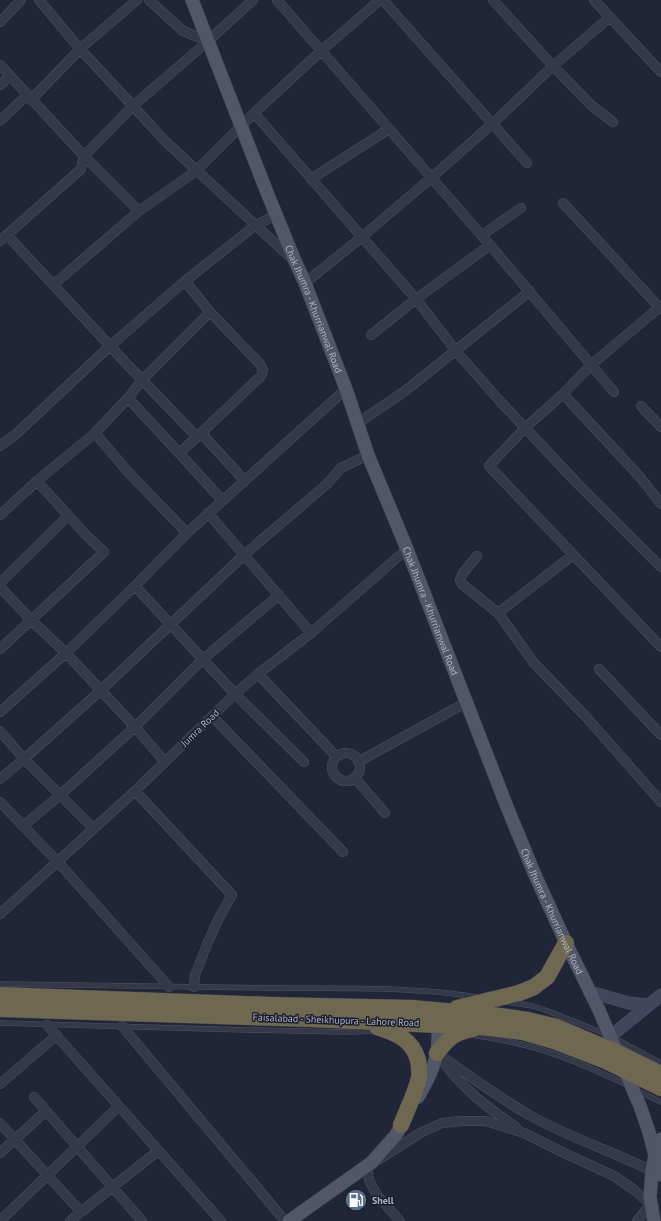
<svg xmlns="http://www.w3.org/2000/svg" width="661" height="1221" viewBox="0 0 661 1221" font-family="'PT Sans',sans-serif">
	<rect width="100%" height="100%" fill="#202537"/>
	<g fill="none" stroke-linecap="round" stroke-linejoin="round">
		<!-- lane casing -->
		<g stroke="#4e5262" stroke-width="5.5">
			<path id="lane" d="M0,984C92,985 184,987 276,988C342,989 411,986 476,997
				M507,1002L533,1006L545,1010L606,1034
				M0,1023L248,1030L346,1032L376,1031
				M471,1035C493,1038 514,1042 535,1048C567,1057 598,1071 627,1085
				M614,1038L661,1063
				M636,1090L661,1102"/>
		</g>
		<!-- street casing -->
		<g stroke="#4e5262" stroke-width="10">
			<path id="street" d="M39,0L80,49L133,106L164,140L292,259
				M149,0L183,31L208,41
				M277,0L490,245L614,392
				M383,0L527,163
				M493,0L553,66L591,105L613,122
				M594,0L661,72
				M0,22L21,0
				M0,65L84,156L139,211
				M0,85L10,76
				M31,100L80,49L137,0
				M254,113L416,299L456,351L498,399L576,482L661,567
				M0,121L27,95
				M311,179L389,129
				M563,203L661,309
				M7,235L123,360L197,437L201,433L244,480
				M482,235L521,208
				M0,241L81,169L84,156L133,106L208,41L253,0
				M185,281L210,312L260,364L263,370L261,376L201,433
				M305,283L362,237L431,178L492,124L553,66L610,17
				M53,285L139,211L196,171L254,113L321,51L380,0
				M661,306L591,365L563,394L525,428L489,466L661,647
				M371,335L416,299L490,245
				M563,394L640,477L661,504
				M128,398L179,453
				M641,406L661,427
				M358,423L405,391L530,291
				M95,433L128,472L187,533
				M197,437L179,453L222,500
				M0,446L15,435L110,346L185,281L256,225L276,215
				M208,513L311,633
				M0,515L37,481L95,433L128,398L142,380L210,312
				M477,556L463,573L460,580L462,584L498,613L534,663L588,719L661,802
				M0,583L68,516
				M135,586L235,694L304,762
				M0,587L32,621L66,653L135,727L165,762
				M498,613L573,555
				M0,649L104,552L85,534L37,481
				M599,669L661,735
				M258,674L336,756
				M0,712L66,653L135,586L187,533L346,389
				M212,716L343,852
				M0,731L24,759L93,828
				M332 767a14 14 0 1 1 28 0a14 14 0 1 1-28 0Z
				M358,762L467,702
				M355,778L385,813
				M0,779L24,759L100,691L244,555L327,484L341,468L368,455
				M135,791L232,895L219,918L208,942L195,975L194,987
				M0,802L58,862L169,987
				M23,826L59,796L135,727L203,659L279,595
				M0,914L135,791L235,694L258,674L311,633L407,549
				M47,1025L221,1221
				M122,1026L285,1221
				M437,1053C468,1075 499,1098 531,1116C570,1138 612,1151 652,1171
				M441,1059C463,1089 485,1106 516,1127
				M0,1084L57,1035
				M34,1097L142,1221
				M0,1123L81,1212L158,1151
				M0,1153L46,1111
				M378,1160L422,1132L442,1123L461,1121H486L524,1133L562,1152L614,1176L633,1189L647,1201L651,1208
				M367,1167L369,1180L377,1195L400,1221
				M0,1221L119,1106
				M70,1221L81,1212
				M637,1221L650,1205"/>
		</g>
		<!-- secondary casing -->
		<g stroke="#4e5262" stroke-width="13">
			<path id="secondary" d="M590,992L629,1003L648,1005
				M611,1036L661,995"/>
		</g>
		<!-- primary casing -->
		<g stroke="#3d4151" stroke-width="14">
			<g id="primary">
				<path id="s1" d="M192,0L266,190L295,261L305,283L346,389L368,455L407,549L507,807L535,875L566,943L598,1008L640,1106L649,1132L655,1155L652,1171L650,1197L654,1221"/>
				<path d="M418,1097C426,1083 435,1067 437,1051C439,1040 438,1028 438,1017"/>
				<path d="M661,1139L655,1155L661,1175"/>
				<path d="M289,1221L371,1163L396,1135L406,1117"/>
			</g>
		</g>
		<!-- highway casing -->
		<g stroke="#3b3f4f" stroke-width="17">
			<path id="highway" d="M0,995L272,1005L412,1008L500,1016L528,1020L557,1027L616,1052L661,1074
				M457,1008L519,993L534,987L547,977L566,943
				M0,1009L311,1019L480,1027L523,1032L554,1041L606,1061L661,1088
				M377,1027C396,1033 412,1039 418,1060C419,1066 420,1073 419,1078C415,1094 407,1110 401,1125
				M437,1053C449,1037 454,1033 473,1029"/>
		</g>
		<!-- lane -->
		<use href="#lane" stroke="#343848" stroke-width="4.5"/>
		<!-- street -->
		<use href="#street" stroke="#343848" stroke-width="9"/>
		<!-- secondary -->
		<use href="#secondary" stroke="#42465b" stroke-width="12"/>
		<!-- primary -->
		<use href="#primary" stroke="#515668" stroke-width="13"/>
		<!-- highway -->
		<use href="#highway" stroke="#6e6851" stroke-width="16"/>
	</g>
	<!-- icons -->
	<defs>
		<g id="fuel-disc" transform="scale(1.15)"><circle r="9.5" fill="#5c6f8a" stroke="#191d2c"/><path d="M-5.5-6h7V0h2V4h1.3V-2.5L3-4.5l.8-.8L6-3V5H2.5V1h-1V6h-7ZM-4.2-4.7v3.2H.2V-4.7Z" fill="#fff"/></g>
	</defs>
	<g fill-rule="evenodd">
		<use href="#fuel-disc" x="356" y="1200"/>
	</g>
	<g text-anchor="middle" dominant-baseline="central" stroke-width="3" stroke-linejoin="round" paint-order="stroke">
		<!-- street labels -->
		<g font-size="10" fill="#aeb2c4" stroke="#191d2c">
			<text stroke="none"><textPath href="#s1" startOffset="332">Chak Jhumra - Khurrianwal Road</textPath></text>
			<text stroke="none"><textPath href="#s1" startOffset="656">Chak Jhumra - Khurrianwal Road</textPath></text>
			<text transform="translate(200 728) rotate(-44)">Jumra Road</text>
			<text stroke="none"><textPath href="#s1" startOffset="980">Chak Jhumra - Khurrianwal Road</textPath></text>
			<text transform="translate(336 1020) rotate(2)">Faisalabad - Sheikhupura - Lahore Road</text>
		</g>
		<!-- poi labels -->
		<g font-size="10" font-weight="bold" fill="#aeb2c4" stroke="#191d2c" text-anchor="start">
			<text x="372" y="1200">Shell</text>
		</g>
	</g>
</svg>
